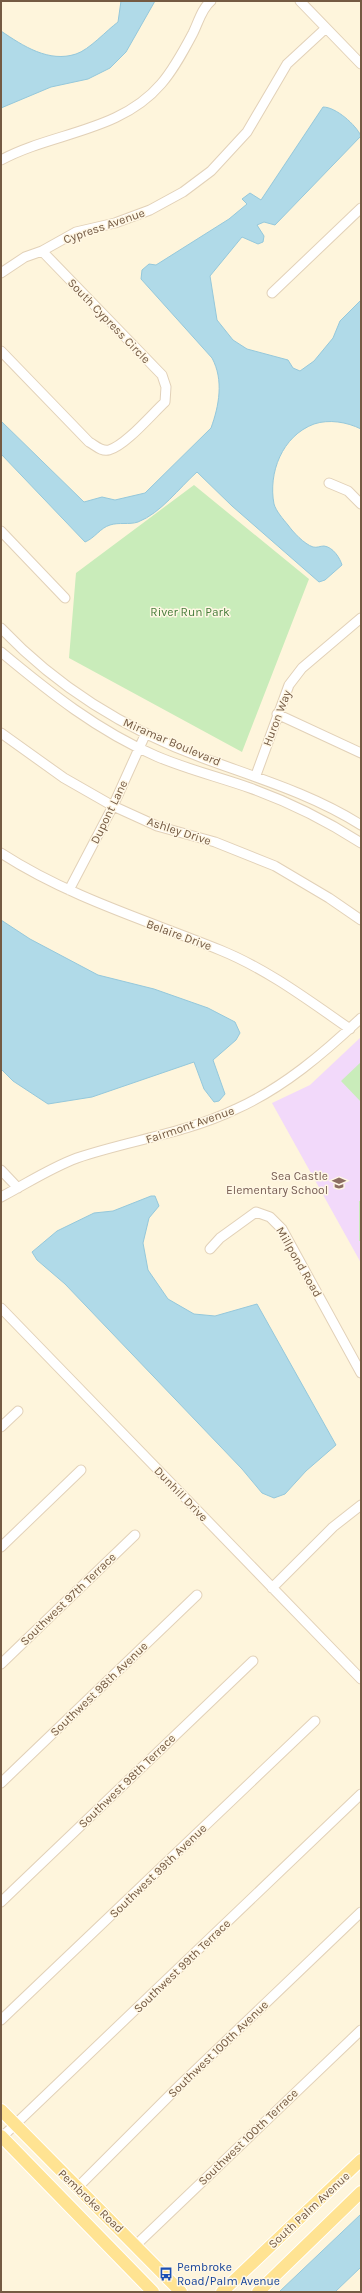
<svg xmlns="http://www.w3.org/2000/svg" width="362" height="2293" viewBox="0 0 362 2293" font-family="Karla,sans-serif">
	<rect width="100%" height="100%" fill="#fef5dc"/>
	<!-- education -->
	<path fill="#f2d9fa" d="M361,1037V1263L272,1103L310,1085Z"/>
	<!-- green -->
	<path fill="#c9ecba" d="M194,485L309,579L242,752L69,658L76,573Z
		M361,1062V1102L341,1081Z
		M359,1201H361V1241H359Z"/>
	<!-- water -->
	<path fill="#b0dae8" stroke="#95c8db" d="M121,1H155L126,52L110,68L88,79L51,87L1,108V31C23,46 49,63 76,54C89,50 107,30 118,22Z
		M323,107C336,107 356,125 361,136L275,225L264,222L257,225L264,236L263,242L258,244L242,237L210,276L217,320L233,340L247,349L288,360L293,368L300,371L314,361L333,338L340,321L361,300V429C347,422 329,419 314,424C282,436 268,473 274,504C276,511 283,519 288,525C293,532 304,544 313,547C317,548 320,546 324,546C333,547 340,558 342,565L325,580L319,582L232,506L197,472C179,488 161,513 138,522C129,525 119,522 110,525C100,528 95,538 85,542L1,454V421L84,502L102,497L115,500L145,493L211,428C219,406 224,380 212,358L141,279L142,270L149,264L156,265L229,219L247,204L242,199L250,193L261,200Z
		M1,920L30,939L98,975L154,989L208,1008L235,1022L240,1033L236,1040L213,1060L225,1094L219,1101L214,1102L204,1089L194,1062L92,1097L48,1104L13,1081L1,1069Z
		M151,1196H155L159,1206L149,1218L143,1243L148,1270L168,1299L194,1314L215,1316L257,1304L336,1445L306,1471L285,1494L274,1498L262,1493L242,1469L65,1284L37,1260L32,1252L57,1231L94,1213L113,1211Z
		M361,2214V2267L335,2292H279Z"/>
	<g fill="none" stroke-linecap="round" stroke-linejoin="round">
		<!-- minor casing -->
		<g stroke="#e2d1b8" stroke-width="11">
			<path id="minor" d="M300,1L361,64
				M1,160C53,132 120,132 161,84C174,69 184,50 193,33C198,23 202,8 211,1
				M1,273L25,257L42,251L76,232L115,223L150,210L183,192L211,171L247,132L287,64L326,28
				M272,293L361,208
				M1,351L89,442C95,445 101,452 109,450C125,446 152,414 165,402L166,387L162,375L42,251
				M329,483L348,491L361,504
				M1,531L65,598
				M1,628C57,687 127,730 203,758C257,778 312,794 361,825
				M1,652C49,692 98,731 156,756C186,769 219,777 250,788C289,802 327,821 361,843
				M277,714L361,753
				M1,733L64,778L113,806L157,826L215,842L275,866L329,898L361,920
				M256,775L289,685L302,668L361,618
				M1,853C69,897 146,920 220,950C267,969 308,1000 350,1029
				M69,890L113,806L146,733
				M1,1170L18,1188
				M1,1197C26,1184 50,1168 77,1158C130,1140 184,1134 236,1109C283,1088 324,1053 361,1018
				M210,1249L220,1238L256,1212L270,1217L282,1229L361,1373
				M1,1308L361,1679
				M1,1427L18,1411
				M1,1547L81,1470
				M272,1588L333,1527L361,1505
				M1,1664L135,1535
				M1,1783L197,1595
				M1,1902L253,1661
				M1,2020L315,1721
				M2,2137L361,1794
				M77,2188L180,2085L361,1912
				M136,2245L361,2030"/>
		</g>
		<!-- major casing -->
		<g stroke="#fff" stroke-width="14">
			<path id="major" d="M1,2110L181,2292
				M1,2136L153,2292
				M222,2292L361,2160
				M258,2292L361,2192"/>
		</g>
		<!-- minor -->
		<use href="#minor" stroke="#fff" stroke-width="9"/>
		<!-- major -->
		<use href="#major" stroke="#ffe392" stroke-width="12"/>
	</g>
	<!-- icons -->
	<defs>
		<g id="school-bare" transform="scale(1.08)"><path d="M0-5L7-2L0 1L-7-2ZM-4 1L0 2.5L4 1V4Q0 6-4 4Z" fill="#8d6e63" stroke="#fff7e4" stroke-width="2.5" paint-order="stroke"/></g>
		<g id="bus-bare" transform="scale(1.08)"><path d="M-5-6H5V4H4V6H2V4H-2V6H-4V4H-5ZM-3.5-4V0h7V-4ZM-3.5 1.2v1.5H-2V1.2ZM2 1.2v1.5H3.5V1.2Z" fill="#1a4fb4" stroke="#fff7e4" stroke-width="2.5" paint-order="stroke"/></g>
	</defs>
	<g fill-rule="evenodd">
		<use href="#school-bare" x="339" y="1183"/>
		<use href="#bus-bare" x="166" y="2274"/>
	</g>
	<g text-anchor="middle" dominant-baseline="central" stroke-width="3" stroke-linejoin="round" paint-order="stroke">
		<!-- street labels -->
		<g font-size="12" fill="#745a43" stroke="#fff7e4">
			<text transform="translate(104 226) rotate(-19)">Cypress Avenue</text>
			<text transform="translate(109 321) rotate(46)">South Cypress Circle</text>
			<text transform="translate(277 718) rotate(-69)">Huron Way</text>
			<text transform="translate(172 742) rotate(23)">Miramar Boulevard</text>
			<text transform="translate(109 812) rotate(-64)">Dupont Lane</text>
			<text transform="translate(179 831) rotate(18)">Ashley Drive</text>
			<text transform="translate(179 935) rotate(20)">Belaire Drive</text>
			<text transform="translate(190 1125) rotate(-19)">Fairmont Avenue</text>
			<text transform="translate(299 1262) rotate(60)">Millpond Road</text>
			<text transform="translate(181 1494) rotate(46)">Dunhill Drive</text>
			<text transform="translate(68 1599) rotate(-44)">Southwest 97th Terrace</text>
			<text transform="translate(99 1689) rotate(-44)">Southwest 98th Avenue</text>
			<text transform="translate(127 1781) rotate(-44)">Southwest 98th Terrace</text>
			<text transform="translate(158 1871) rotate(-44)">Southwest 99th Avenue</text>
			<text transform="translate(182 1966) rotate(-44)">Southwest 99th Terrace</text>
			<text transform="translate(218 2049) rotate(-44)">Southwest 100th Avenue</text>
			<text transform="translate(248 2137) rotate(-44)">Southwest 100th Terrace</text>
			<text transform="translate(91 2201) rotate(44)">Pembroke Road</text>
			<text transform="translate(309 2210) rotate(-43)">South Palm Avenue</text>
		</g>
		<!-- park labels -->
		<g font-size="12" fill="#467c3a" stroke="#fff7e4">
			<text x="190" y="612">River Run Park</text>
		</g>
		<!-- education labels -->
		<g font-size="12" fill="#785e54" stroke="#fff7e4" text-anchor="end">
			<text x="328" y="1176">Sea Castle<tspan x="328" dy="14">Elementary School</tspan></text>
		</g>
		<!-- transit labels -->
		<g font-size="12" fill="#164399" stroke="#fff7e4" text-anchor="start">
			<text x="177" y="2267">Pembroke<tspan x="177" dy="14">Road/Palm Avenue</tspan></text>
		</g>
	</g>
	<!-- border -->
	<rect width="362" height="2293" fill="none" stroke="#745a43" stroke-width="4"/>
</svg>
